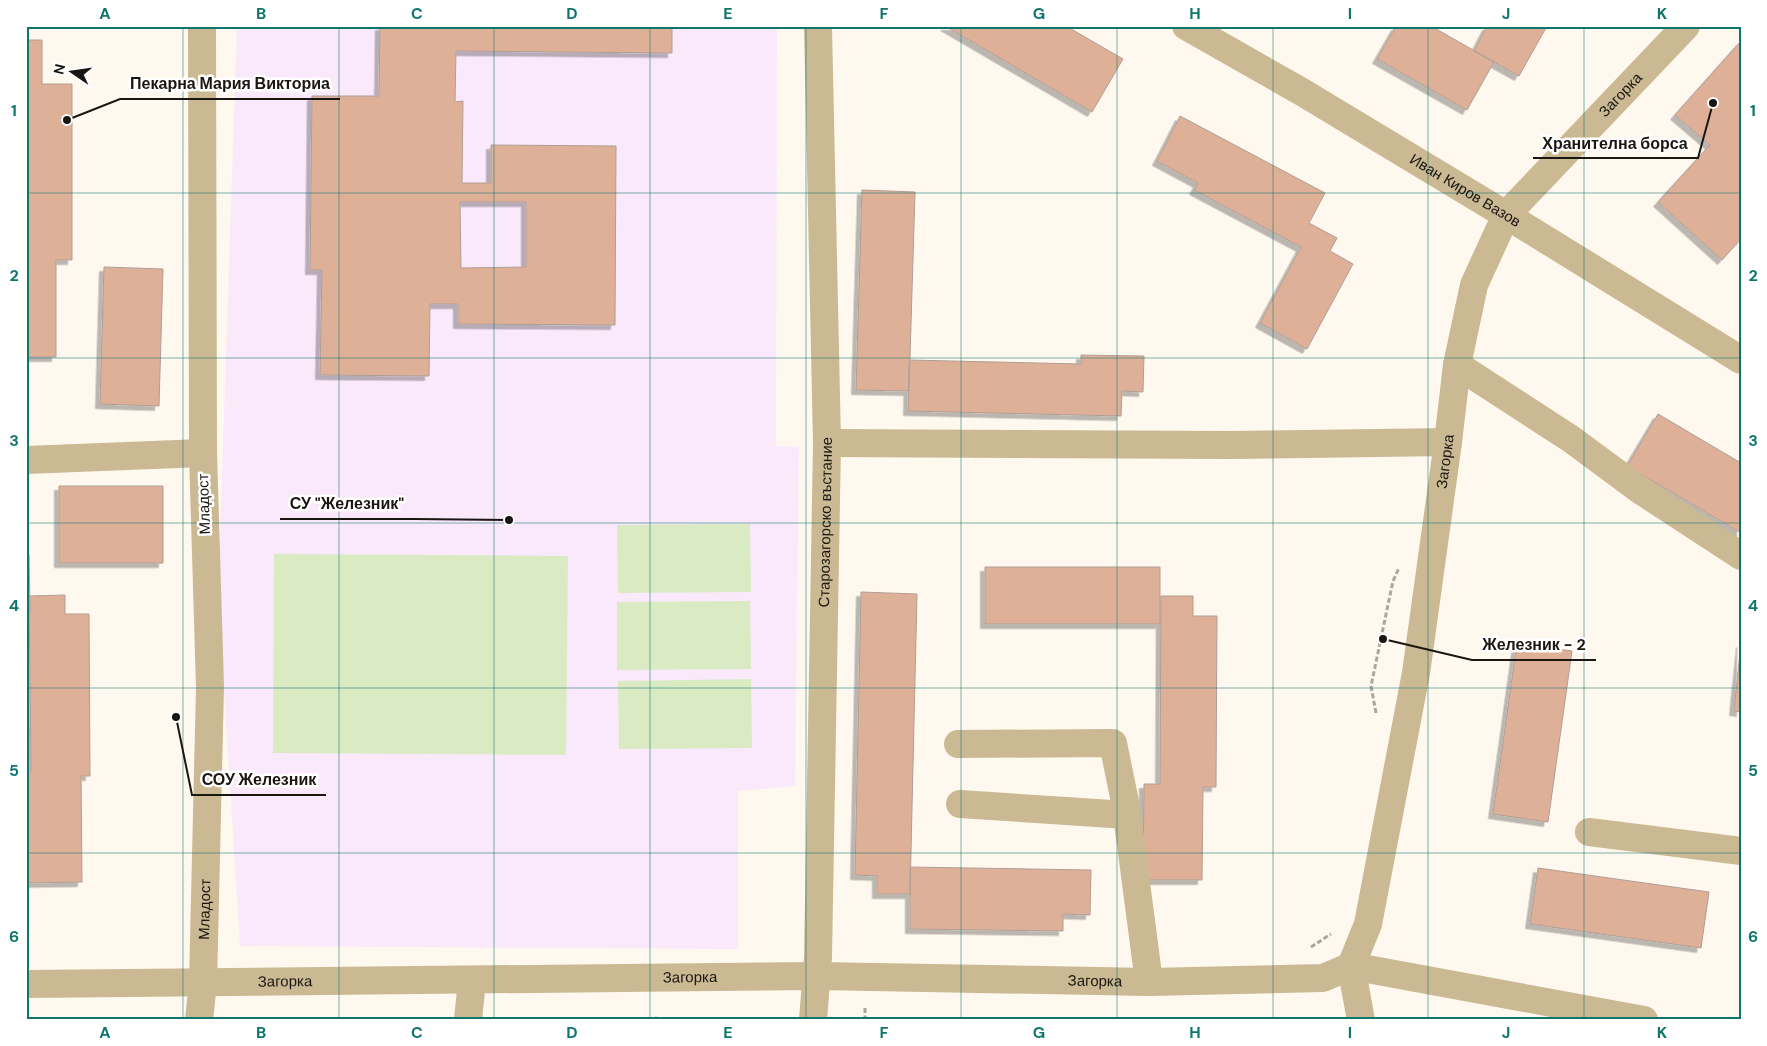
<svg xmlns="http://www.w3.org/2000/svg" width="1767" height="1046" viewBox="0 0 1767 1046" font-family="'DM Sans',sans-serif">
	<defs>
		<filter id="shadow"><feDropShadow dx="-4.5" dy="4.5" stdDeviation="0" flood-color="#0004"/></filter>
	</defs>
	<rect width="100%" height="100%" fill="#fff8ef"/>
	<!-- education -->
	<path fill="#f9e9fb" d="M237,26H777L776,446L799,447L795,786L738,791V949L240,946L218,594Z"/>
	<!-- green -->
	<path fill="#daebc4" d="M750,524L751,592L618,593L617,525Z
		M274,554L568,556L566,755L273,753Z
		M750,601L751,669L617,670V602Z
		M751,679L752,748L619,749L618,681Z"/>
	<!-- building -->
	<path fill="#dfb098" stroke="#af9e95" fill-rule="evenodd" filter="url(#shadow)" d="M380,26H672V53L456,51L455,102L463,101L462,183H491V145L616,146L615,325L458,324V304H430L429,376L320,375L322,270H310L312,96H379ZM460,202H526V267L461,268Z
		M945,26H1066L1123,59L1092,112Z
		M1396,26H1431L1494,62L1467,110L1377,59Z
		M1487,26H1547L1519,76L1474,51Z
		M26,40H42V84H72V260H56V357H26Z
		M1741,41V241L1740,240L1722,260L1658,202L1710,145L1675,115Z
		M1180,116L1325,193L1309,223L1337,238L1330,251L1353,264L1307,349L1260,323L1301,247L1194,190L1198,183L1157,161Z
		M862,190L915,192L909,391L856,390Z
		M104,267L163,269L159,406L100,404Z
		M1081,355L1144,356L1143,392L1122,391L1121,416L908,411L909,360L1081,364Z
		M1658,414L1741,463V533L1627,466Z
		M59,486H163V563H59Z
		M26,554H29L30,612H26Z
		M985,567H1160V624H985Z
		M861,592L917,594L910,894H877V876L855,875Z
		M65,595V614H89L90,776H81L82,882L26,883V771H31L29,596Z
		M1161,596H1193V616H1217L1216,787H1203L1202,880H1143L1144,784H1160Z
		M1517,643L1572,651L1548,822L1493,814Z
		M1741,643V712L1734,711Z
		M910,867L1091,870L1090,915L1063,914V931L910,929Z
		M1538,868L1709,892L1701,948L1530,924Z
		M655,1017L676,1020H655Z"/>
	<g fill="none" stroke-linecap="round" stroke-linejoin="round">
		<!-- path -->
		<path stroke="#aca69f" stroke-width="3" stroke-dasharray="5 2.5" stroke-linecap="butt" d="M1376,713L1371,686L1393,581L1399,568
			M1311,947L1331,934
			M865,1008V1020"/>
		<!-- minor -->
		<g stroke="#cab992" stroke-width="28">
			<path id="s1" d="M1186,26L1302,92L1506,215L1741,360"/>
			<path d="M1457,365L1571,439L1640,490L1741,556"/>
			<path d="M827,443L1230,445L1448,442"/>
			<path d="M26,460L203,453"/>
			<path d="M958,744L1113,743L1126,807L1149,982"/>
			<path d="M960,804L1127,815"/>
			<path d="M1589,832L1741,851"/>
			<path id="s2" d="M26,984L818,976L1149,982L1323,978L1351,966L1368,924L1416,673L1448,442L1457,365L1474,285L1506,215L1686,26"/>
			<path id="s3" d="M199,1020L203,983L210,687L203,453L202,26"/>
			<path d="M468,1020L472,980"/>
			<path id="s4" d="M813,1020L818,957L827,443L818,26"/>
			<path d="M1361,1020L1351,966L1644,1020"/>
		</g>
	</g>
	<!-- grid -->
	<path fill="none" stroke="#0f766e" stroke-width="1" stroke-opacity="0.55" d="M183,26V1020M339,26V1020M494,26V1020M650,26V1020M806,26V1020M961,26V1020M1117,26V1020M1273,26V1020M1428,26V1020M1584,26V1020M26,193H1741M26,358H1741M26,523H1741M26,688H1741M26,853H1741"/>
	<g text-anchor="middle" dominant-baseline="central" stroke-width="5" stroke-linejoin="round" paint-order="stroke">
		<!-- street labels -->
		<g font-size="15" fill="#1a1611" stroke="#fff">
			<text stroke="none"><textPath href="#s2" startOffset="2264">Загорка</textPath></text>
			<text stroke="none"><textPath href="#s1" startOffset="324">Иван Киров Вазов</textPath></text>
			<text stroke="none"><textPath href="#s2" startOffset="1842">Загорка</textPath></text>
			<text transform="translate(204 504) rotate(-92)">Младост</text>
			<text stroke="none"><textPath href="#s4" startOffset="498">Старозагорско въстание</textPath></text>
			<text stroke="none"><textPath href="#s3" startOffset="111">Младост</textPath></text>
			<text stroke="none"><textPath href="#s2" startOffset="664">Загорка</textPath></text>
			<text stroke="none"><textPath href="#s2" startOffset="1069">Загорка</textPath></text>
			<text stroke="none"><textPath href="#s2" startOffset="259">Загорка</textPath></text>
		</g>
	</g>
	<!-- callouts -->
	<path fill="none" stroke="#1a1611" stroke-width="2" d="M67 120L120 99H340M1713 103L1698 158H1533M509 520L415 519H280M1383 639L1472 660H1596M176 717L192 795H326"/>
	<g fill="#1a1611" stroke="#fff" stroke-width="2">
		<circle cx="67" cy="120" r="5"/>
		<circle cx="1713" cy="103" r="5"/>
		<circle cx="509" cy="520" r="5"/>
		<circle cx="1383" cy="639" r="5"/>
		<circle cx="176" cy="717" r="5"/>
	</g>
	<g font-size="16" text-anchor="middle" font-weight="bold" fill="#1a1611" stroke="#fff" stroke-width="5" stroke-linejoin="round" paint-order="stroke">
		<text x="230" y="89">Пекарна Мария Викториа</text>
		<text x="1615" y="149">Хранителна борса</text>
		<text x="347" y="509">СУ "Железник"</text>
		<text x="1534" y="650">Железник - 2</text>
		<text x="259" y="785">СОУ Железник</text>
	</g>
	<!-- border -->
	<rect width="1767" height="1046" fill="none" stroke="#ffffff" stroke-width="55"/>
	<!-- north arrow -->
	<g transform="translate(72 72) rotate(283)" stroke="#ffffff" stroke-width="4" paint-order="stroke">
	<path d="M0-4L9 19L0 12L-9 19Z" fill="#1a1611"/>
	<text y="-8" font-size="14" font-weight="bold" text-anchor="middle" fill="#1a1611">N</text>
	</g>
	<rect x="28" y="28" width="1712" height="990" fill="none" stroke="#0f766e" stroke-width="2"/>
	<g font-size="16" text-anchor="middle" font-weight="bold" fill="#0f766e">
		<text x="105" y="19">A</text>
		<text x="261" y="19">B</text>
		<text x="417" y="19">C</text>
		<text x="572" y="19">D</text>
		<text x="728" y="19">E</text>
		<text x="884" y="19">F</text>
		<text x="1039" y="19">G</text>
		<text x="1195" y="19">H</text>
		<text x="1350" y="19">I</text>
		<text x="1506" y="19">J</text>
		<text x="1662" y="19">K</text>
		<text x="14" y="116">1</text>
		<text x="1753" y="116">1</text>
		<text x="14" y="281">2</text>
		<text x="1753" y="281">2</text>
		<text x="14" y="446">3</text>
		<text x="1753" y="446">3</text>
		<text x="14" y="611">4</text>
		<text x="1753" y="611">4</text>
		<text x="14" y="776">5</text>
		<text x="1753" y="776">5</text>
		<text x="14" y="942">6</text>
		<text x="1753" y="942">6</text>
		<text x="105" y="1038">A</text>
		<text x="261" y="1038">B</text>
		<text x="417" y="1038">C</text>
		<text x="572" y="1038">D</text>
		<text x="728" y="1038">E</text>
		<text x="884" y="1038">F</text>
		<text x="1039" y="1038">G</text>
		<text x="1195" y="1038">H</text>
		<text x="1350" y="1038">I</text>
		<text x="1506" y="1038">J</text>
		<text x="1662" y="1038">K</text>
	</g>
</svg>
